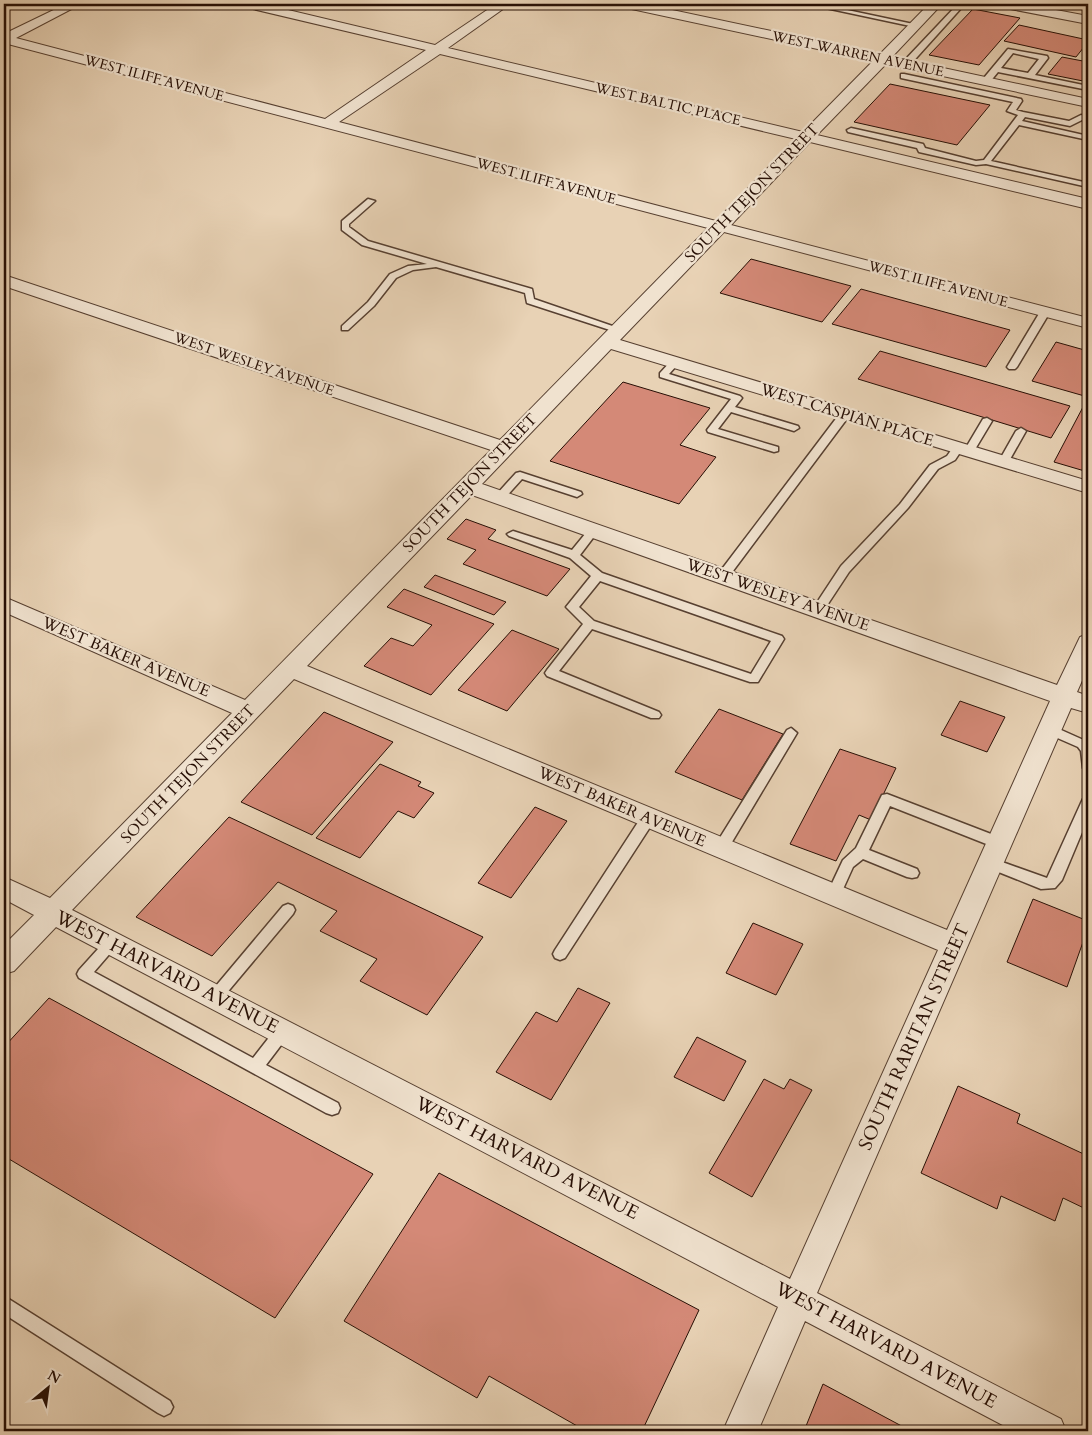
<svg xmlns="http://www.w3.org/2000/svg" width="1092" height="1435" viewBox="0 0 1092 1435" font-family="Cardo,serif">
	<rect width="100%" height="100%" fill="#e8d2b5"/>
	<filter id="stains"><feTurbulence type="fractalNoise" baseFrequency=".004" numOctaves="4"/><feColorMatrix values="0 0 0 0 .2 0 0 0 0 .09 0 0 0 0 .02 0 0 0 .5 -.17"/></filter>
	<radialGradient id="worn" r=".72"><stop offset=".6" stop-color="#630" stop-opacity="0"/><stop offset="1" stop-color="#630" stop-opacity=".3"/></radialGradient>
	<!-- building -->
	<path fill="#d48977" stroke="#270f05" d="M973,9L1020,18L979,65L929,55Z
		M1019,25L1088,40V42L1076,57L1004,41Z
		M1062,57L1088,62V82L1048,74Z
		M890,84L990,105L957,145L854,122Z
		M751,259L851,286L822,322L720,293Z
		M861,289L1010,330L986,367L832,324Z
		M1056,342L1088,351V397L1032,381Z
		M880,351L1070,406L1051,438L858,379Z
		M623,382L710,408L680,445L716,457L679,504L550,461Z
		M1083,407L1088,408V472L1054,462Z
		M466,519L496,530L488,539L570,569L547,596L463,564L476,550L447,539Z
		M435,575L506,602L494,615L424,587Z
		M404,589L494,624L431,695L364,666L391,638L413,646L432,625L387,607Z
		M512,630L559,649L507,711L458,690Z
		M960,701L1005,717L987,752L941,735Z
		M719,709L783,734L742,800L675,772Z
		M324,712L393,742L312,835L241,802Z
		M840,749L896,768L871,820L859,815L836,861L790,844Z
		M380,764L421,782L418,786L434,793L414,818L398,811L360,858L316,838Z
		M535,807L567,821L511,898L478,883Z
		M229,817L483,937L427,1015L360,981L377,959L320,931L337,911L278,882L212,956L136,917Z
		M1033,899L1088,921V928L1067,987L1007,962Z
		M753,923L803,944L776,995L726,973Z
		M578,988L610,1003L551,1100L496,1072L536,1012L557,1022Z
		M49,998L373,1174L275,1318L4,1156V1047Z
		M697,1037L746,1061L724,1101L674,1077Z
		M764,1079L784,1089L790,1079L812,1090L752,1197L709,1173Z
		M958,1086L1020,1114L1017,1123L1088,1156V1210L1063,1198L1055,1221L1001,1196L997,1209L921,1173Z
		M439,1173L699,1310L642,1431H586L489,1376L477,1398L344,1321Z
		M823,1384L911,1431H804Z"/>
	<g fill="none" stroke-linecap="round" stroke-linejoin="round">
		<!-- lane casing -->
		<g stroke="#574031" stroke-width="3">
			<path id="lane" d="M807,4H819L918,25L915,27Z
				M949,4L964,5L909,66H903V62L956,6Z
				M1008,49L1047,56L1048,58L1035,75L1088,86V90L998,72L989,83H983V79ZM1013,53L1039,59L1028,73L1001,68Z
				M904,74L1021,99L1022,101L1016,110L1023,112L1069,121L1081,115L1088,117V121L1082,120L1070,126L1025,117L1022,121L1088,136V140L1019,125L991,161L1088,183V187L986,164L976,165L919,152L917,148L848,132L847,130L851,128L923,144L925,148L976,161L984,160L1018,115L1007,111L1013,102L901,78V74Z
				M368,199L375,201L349,224V227L368,241L532,289L534,299L624,330L622,332H616L527,303L525,293L436,267L413,270L396,278L374,306L348,330H342V326L368,302L390,274L408,266L427,264L362,245L342,230V221Z
				M1045,309L1050,312L1017,367L1015,369H1009L1007,367L1040,312Z
				M674,360L679,363L669,374L740,396L742,398L735,407L798,426L799,428L794,431L731,412L718,429L778,447V451L774,452L708,432L707,430L731,399L660,377V373L671,361Z
				M845,411L850,414L849,416L727,579H719L717,576L719,573L841,412Z
				M987,418L992,421L974,451L973,453H965L964,451L983,419Z
				M1021,428L1026,431L1009,461L1004,464L1000,463L999,461L1016,431Z
				M958,445L963,448L955,460L938,469L908,508L849,572L822,613H814L812,610L841,566L900,504L930,465L947,456L954,446Z
				M520,472L581,492L582,494L577,497L522,479L504,499H496L495,497L496,495L516,473Z
				M594,527L599,530L580,555L602,573L782,636L784,639L758,682H750L592,629L559,671L659,712L661,715L659,718H651L547,676L545,673L547,670L583,624L566,607L591,576L570,558L509,536L507,534L513,531L572,550L590,528ZM600,581L771,641L751,674L594,621L579,607Z
				M1050,725L1088,742V770L1083,768L1081,751L1078,747L1046,733L1044,730Z
				M791,728L797,733L726,852H716L714,848L716,844L787,730Z
				M887,794L1004,839L1006,843L1004,847H994L890,806L869,850L917,869L919,873L917,877L912,878L907,877L863,859L853,867L839,898L834,900L829,898L827,894L843,860L856,848L882,795Z
				M1088,798V818L1062,880L1055,888L1041,889L986,867L984,863L986,859L991,858L1047,878L1081,803L1083,799Z
				M649,812L654,813L656,817L654,821L565,958L560,960L555,958L553,954L555,950L644,813Z
				M288,904L293,906L295,910L293,914L220,1001L215,1003L210,1001L208,997L210,993L283,906Z
				M112,937L117,939L119,943L94,972L253,1058L278,1026L283,1024L288,1026L291,1031L288,1036L266,1065L338,1103L340,1108L338,1113L332,1115L326,1113L79,978L77,974L79,970L107,939Z
				M4,1296L170,1401L173,1407L170,1413L164,1416L158,1413L4,1314Z"/>
		</g>
		<!-- street casing -->
		<g stroke="#574031" stroke-width="2">
			<path id="street" d="M66,4H81L16,38L325,119L426,50L244,7L242,4H263L435,45L496,4H510L448,48L803,132L873,61L627,8L621,4H644L880,54L929,4H942L892,57L1088,99V107L886,64L817,135L1088,199V209L810,142L731,225L1088,318V328L724,232L620,340L1088,481V493L611,349L482,484L1057,685L1080,637L1088,634V667L1077,692L1088,696V713L1071,708L817,1293L1061,1419L1066,1431H1014L805,1321L758,1431H723L778,1307L56,927L14,971L4,974V945L34,915L4,899V877L50,898L232,713L4,612V597L245,700L491,450L4,286V275L500,440L708,228L4,43V34ZM440,54L796,139L716,221L339,122ZM472,495L1050,701L947,930L307,666ZM294,679L938,950L790,1279L72,910Z
				M999,4H1024L1088,16V24L1005,8Z"/>
		</g>
		<!-- lane -->
		<use href="#lane" fill="#f0e2cf" fill-rule="evenodd"/>
		<!-- street -->
		<use href="#street" fill="#f0e2cf" fill-rule="evenodd"/>
	</g>
	<g text-anchor="middle" dominant-baseline="central" stroke-width="4.5" stroke-linejoin="round" paint-order="stroke">
		<!-- far-street labels -->
		<g font-size="14" fill="#270f05" stroke="#f0e2cf">
			<text transform="translate(858 54) rotate(12)">WEST WARREN AVENUE</text>
			<text transform="translate(154 78) rotate(15)">WEST ILIFF AVENUE</text>
			<text transform="translate(668 104) rotate(13)">WEST BALTIC PLACE</text>
			<text transform="translate(546 181) rotate(15)">WEST ILIFF AVENUE</text>
			<text transform="translate(938 284) rotate(15)">WEST ILIFF AVENUE</text>
			<text transform="translate(254 364) rotate(19)">WEST WESLEY AVENUE</text>
		</g>
		<!-- street labels -->
		<g font-size="16" fill="#270f05" stroke="#f0e2cf">
			<text transform="translate(752 193) rotate(-46)">SOUTH TEJON STREET</text>
			<text transform="translate(847 415) rotate(17)">WEST CASPIAN PLACE</text>
			<text transform="translate(470 483) rotate(-46)">SOUTH TEJON STREET</text>
			<text transform="translate(778 595) rotate(19)">WEST WESLEY AVENUE</text>
			<text transform="translate(126 657) rotate(23)">WEST BAKER AVENUE</text>
			<text transform="translate(188 774) rotate(-46)">SOUTH TEJON STREET</text>
			<text transform="translate(622 807) rotate(23)">WEST BAKER AVENUE</text>
		</g>
		<!-- near-street labels -->
		<g font-size="19" fill="#270f05" stroke="#f0e2cf">
			<text transform="translate(167 972) rotate(27)">WEST HARVARD AVENUE</text>
			<text transform="translate(914 1037) rotate(-66)">SOUTH RARITAN STREET</text>
			<text transform="translate(527 1158) rotate(27)">WEST HARVARD AVENUE</text>
			<text transform="translate(886 1345) rotate(28)">WEST HARVARD AVENUE</text>
		</g>
	</g>
	<!-- margin -->
	<rect width="1092" height="1435" fill="none" stroke="#e8d2b5" stroke-width="20"/>
	<rect x="5" y="5" width="1082" height="1425" fill="none" stroke="#270f05" stroke-width="2.5"/>
	<rect x="10" y="10" width="1072" height="1415" fill="none" stroke="#270f05"/>
	<!-- north arrow -->
	<g transform="translate(48 1388) rotate(29)" stroke="#f0e2cf" stroke-width="4" paint-order="stroke">
	<path d="M0-4L9 19L0 12L-9 19Z" fill="#270f05"/>
	<text y="-8" font-size="14" font-weight="bold" text-anchor="middle" fill="#270f05">N</text>
	</g>
	<rect width="100%" height="100%" filter="url(#stains)"/>
	<rect width="100%" height="100%" fill="url(#worn)"/>
</svg>
